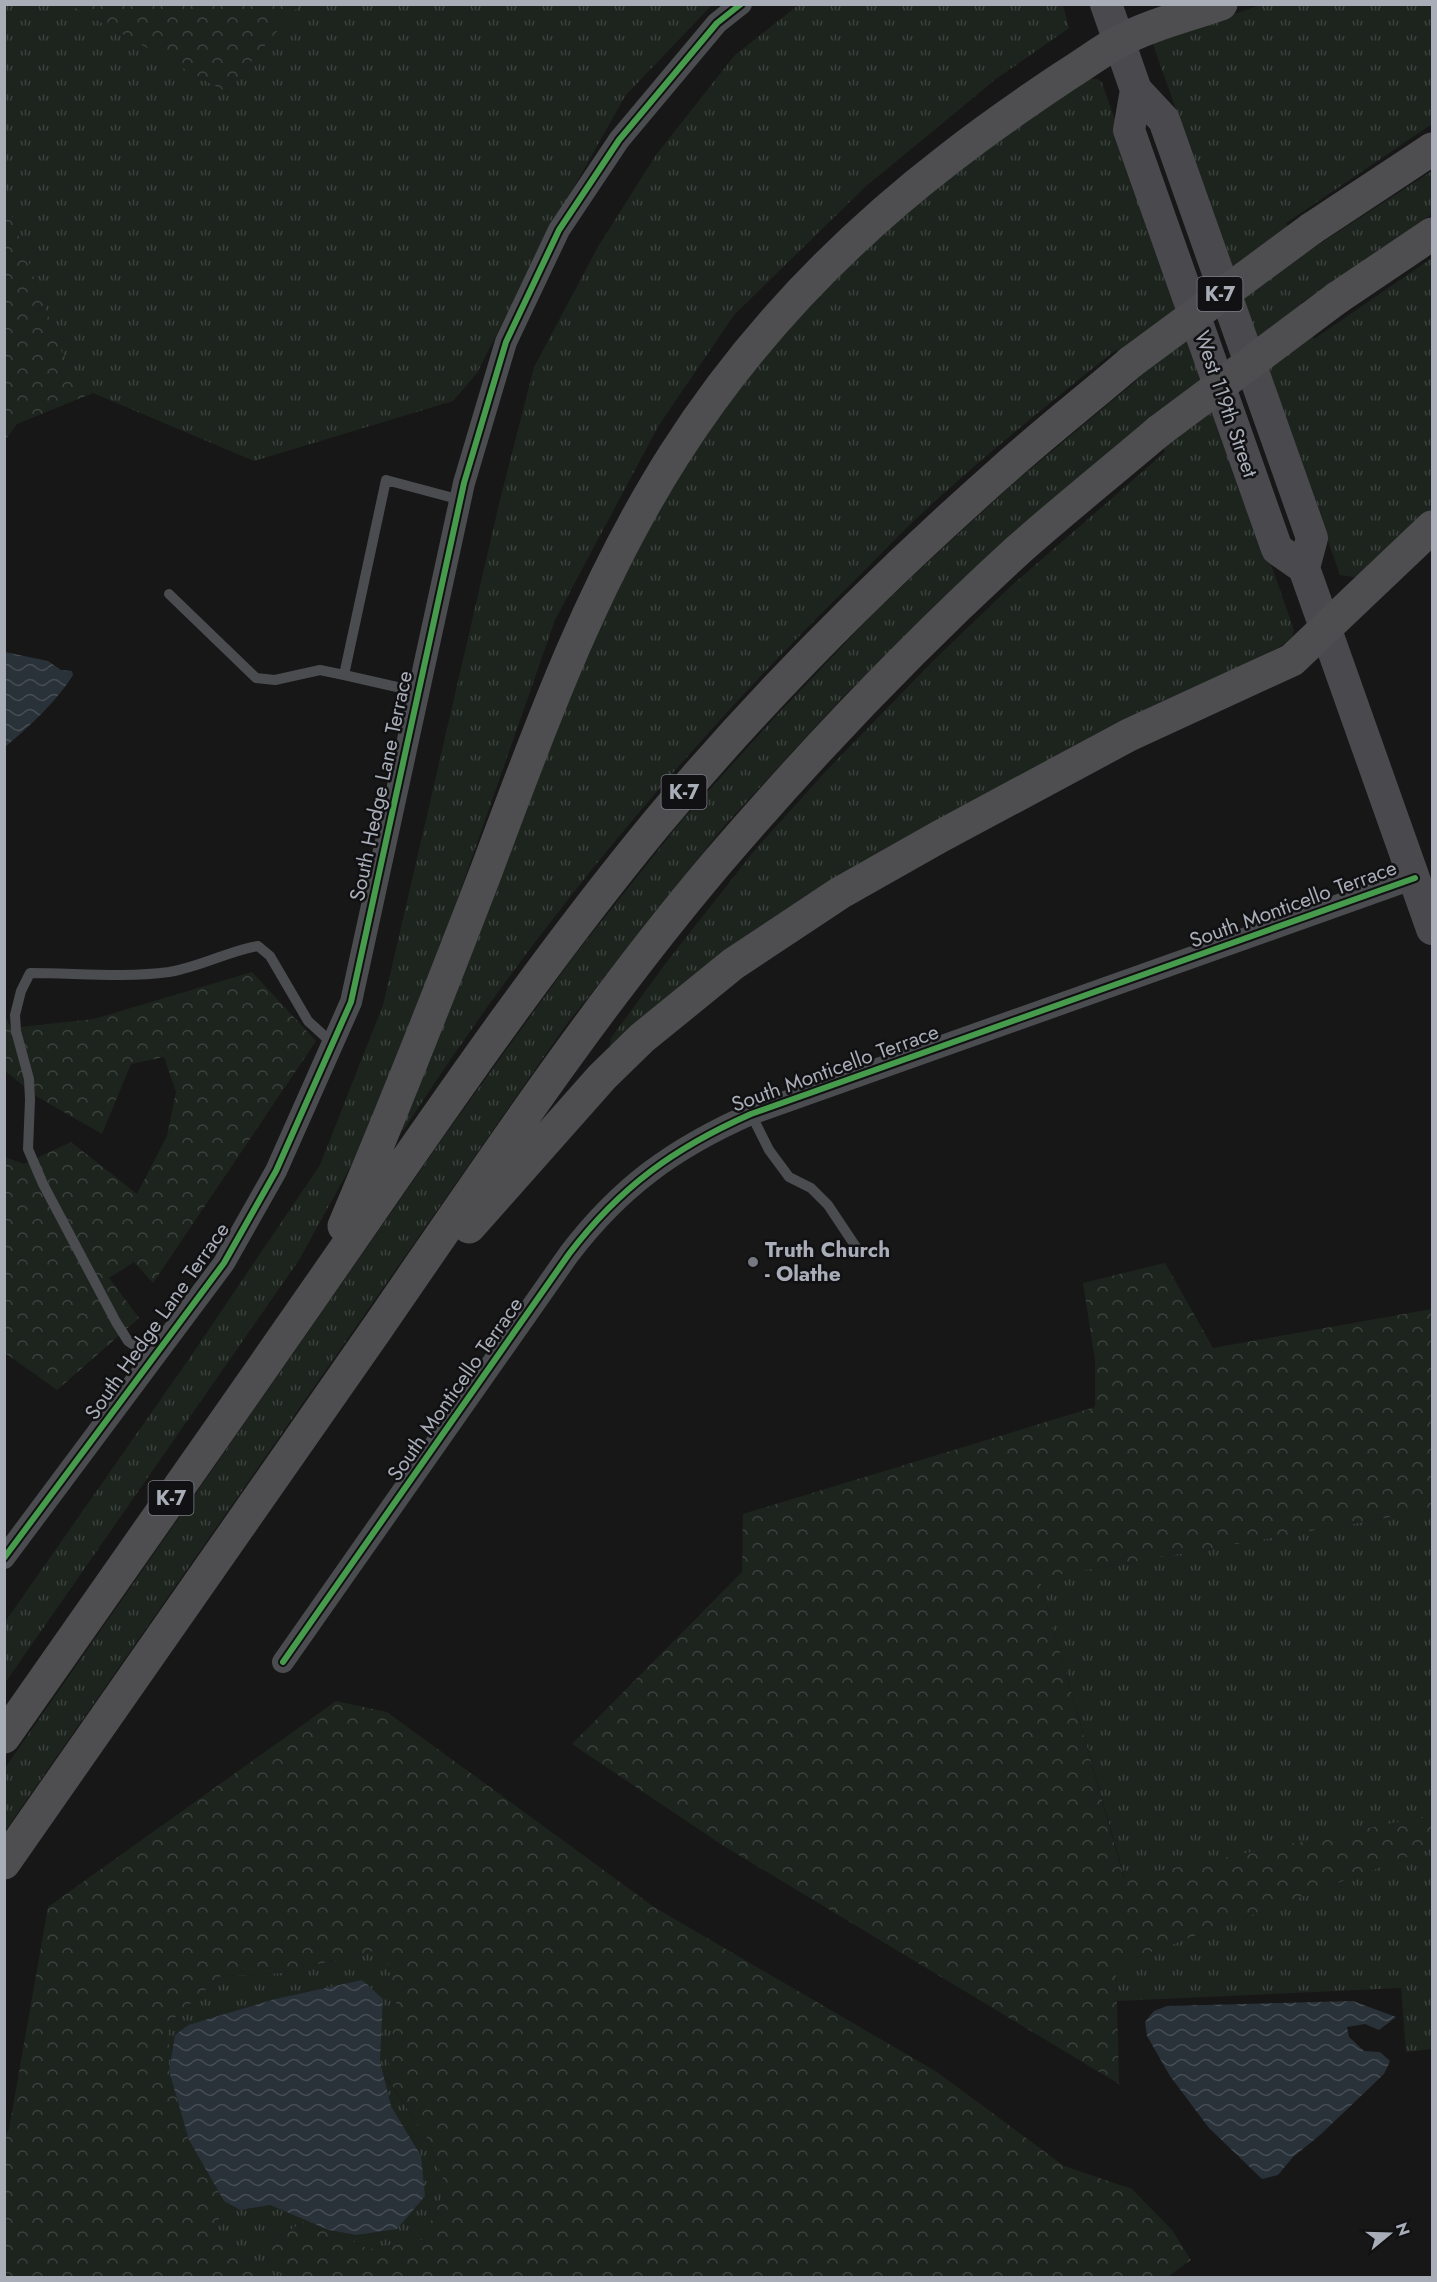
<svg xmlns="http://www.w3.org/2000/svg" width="1437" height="2282" viewBox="0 0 1437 2282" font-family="Jost,sans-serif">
	<defs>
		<pattern id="grass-tufts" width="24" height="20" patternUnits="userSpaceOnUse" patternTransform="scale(1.5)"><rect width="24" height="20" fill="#1d241e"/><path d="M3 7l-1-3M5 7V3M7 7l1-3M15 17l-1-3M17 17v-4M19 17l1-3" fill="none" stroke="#3b413d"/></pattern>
		<pattern id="forest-crowns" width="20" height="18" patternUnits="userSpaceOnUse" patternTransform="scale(1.5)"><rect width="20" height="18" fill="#1d241e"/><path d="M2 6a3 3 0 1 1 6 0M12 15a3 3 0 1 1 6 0" fill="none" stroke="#3b413d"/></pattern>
		<pattern id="water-waves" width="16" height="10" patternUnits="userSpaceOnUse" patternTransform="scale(1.5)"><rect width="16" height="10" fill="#2a3239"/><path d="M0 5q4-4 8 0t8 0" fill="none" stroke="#464d54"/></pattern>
	</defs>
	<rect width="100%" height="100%" fill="#171717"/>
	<!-- grass -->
	<path fill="url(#grass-tufts)" d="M5,5H70L226,92L299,5H712L625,96L550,230L477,373L453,401L254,461L93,393L62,353L5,199Z
		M798,5H1063L1069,28L996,79L865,187L734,315L659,425L555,620L431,975L374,1124L299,1260L5,1683V1622L191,1356L320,1165L383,1005L500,500L534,367L599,245L656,155L734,56Z
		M1260,5H1432V124L1286,223L1301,256L1432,171V214L1301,303L1314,339L1432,258V512L1367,573L1354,577L1340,575L1154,47L1153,43Z
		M1086,79H1098L1102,83L1294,630L1292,637L1281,646L1156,709L608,1058L611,1038L666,963L754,851L827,770L934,660L1010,587L1165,452L1151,420L1071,484L985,558L842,698L725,825L566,1025L5,1831V1768L445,1135L574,956L683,819L776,716L871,616L930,560L1015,482L1136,381L1116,350C1053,400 991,450 932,504C904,529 878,557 852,583C683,749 531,932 403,1131L399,1127L556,717L636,540L750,369L897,215Z
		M1432,1510V1815L1125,1879L1039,1578Z
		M1432,1848V2049L1406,2052L1401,1988L1117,2001L1116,1965Z
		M382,1949L397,1995L387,2079L427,2138L446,2186L423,2240L369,2249L329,2230L356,2235L421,2156L391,2106L380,2061L383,2000L362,1980L275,1999L188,2025L175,2035L169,2071V2023L221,1976L280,1973Z
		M224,2201L240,2210L270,2205L307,2220L271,2241L268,2265L285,2277H265L215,2232Z"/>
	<!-- forest -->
	<path fill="url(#forest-crowns)" d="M70,5H299L226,92Z
		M5,199L62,353L93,393L17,424L5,440Z
		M252,972L316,1041L153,1283L134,1262L109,1278L139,1318L57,1390L5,1353V1157L24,1164L71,1142L137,1194L167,1136L176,1092L164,1057L131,1064L102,1134L36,1096L5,1071L4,1014L11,1028L94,1019Z
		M1165,1263L1213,1348L1432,1309V1510L1039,1578L1124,1878L1432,1815V1848L1116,1965L1119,2084L722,1845L572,1744L742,1572L743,1514L1095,1407V1360L1083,1283Z
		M336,1701L387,1712L654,1907L937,2072L1064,2166L1132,2189L1172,2230L1191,2260L1166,2278L285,2277L268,2265L271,2241L307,2220L369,2249L423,2240L446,2186L427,2138L387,2078L397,1995L382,1949L280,1973L221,1976L169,2023V2071L189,2140L224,2201L215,2232L265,2277L5,2278V2136L9,2129L48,1907Z"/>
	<!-- water -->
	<path fill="url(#water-waves)" d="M5,652L48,661L61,670L72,671L73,675C57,701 28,728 5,747Z
		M362,1980L383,1999L380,2061L391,2106L421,2156L425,2196L397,2229L356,2235L329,2230L270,2205L240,2210L224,2201L189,2140L169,2071L175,2035L188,2025L275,1999Z
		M1353,2001L1396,2017L1379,2030L1365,2024L1347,2027L1349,2037L1364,2051L1380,2052L1390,2061L1384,2074L1320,2135L1293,2157L1278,2175L1262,2179L1209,2128L1170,2076L1147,2036L1145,2022L1154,2011L1167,2006Z"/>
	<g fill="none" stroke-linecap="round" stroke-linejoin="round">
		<!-- lane -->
		<path stroke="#4b4c50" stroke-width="10" d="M169,594L256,678L275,680L320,670L344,675
			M419,692L344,675L386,480L461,500
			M751,1114L769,1150L789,1177L811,1188L828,1205L858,1250
			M153,1358L128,1341L116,1322L43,1184L28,1149L30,1100L29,1079L16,1031L15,1015L21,991L30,973C76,973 124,978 169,972C200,967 228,951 258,946L270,956L308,1021L332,1043"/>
		<!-- street -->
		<path stroke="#4b4c50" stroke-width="22" d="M4,1558L224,1263L276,1171L351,1002L464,483L506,342L559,230L619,140L717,23L741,4
			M283,1662L569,1254C620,1187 674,1148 751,1114L1415,878"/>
		<!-- secondary -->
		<path stroke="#4a4a4e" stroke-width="32" d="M1106,4L1136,90L1164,120L1312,538L1304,568L1432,929
			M1136,90L1129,130L1277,549L1304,568"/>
		<!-- highway -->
		<path stroke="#4e4e51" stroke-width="33" d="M1311,229L1432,149
			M1337,298L1432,234
			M344,1226C394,1108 441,989 487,869C540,727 592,584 674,455C747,340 842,241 950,158C987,129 1026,102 1065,76C1083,65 1100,52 1118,42C1149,25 1187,16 1221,4
			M469,1227L602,1077L642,1038L733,964L840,893L939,837L1129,735L1292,660L1432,527
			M4,1737C109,1587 214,1438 318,1288C427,1131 534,972 656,824C761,698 878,581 1001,472C1043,434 1088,399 1131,362
			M4,1863C128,1685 253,1508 376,1330C485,1172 591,1012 715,865C809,755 910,649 1017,551C1063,510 1112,471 1159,431"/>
		<!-- highway-bridge -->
		<path stroke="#4e4e51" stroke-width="33" d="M1131,362L1311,229
			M1159,431L1337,298"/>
		<!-- cycleway casing -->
		<g stroke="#111113" stroke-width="10">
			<path id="cycleway" d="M4,1558L224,1263L276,1171L351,1002L464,483L506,342L559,230L619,140L717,23L741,4
				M283,1662L569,1254C620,1187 674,1148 751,1114L1415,878"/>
		</g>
		<!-- cycleway -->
		<use href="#cycleway" stroke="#469c4c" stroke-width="6"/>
	</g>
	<!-- markers -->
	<circle fill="#757880" stroke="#111113" stroke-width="2" cx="753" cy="1262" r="6"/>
	<g text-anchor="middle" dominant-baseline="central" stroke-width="5" stroke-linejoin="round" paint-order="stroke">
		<!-- shield labels -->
		<g fill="#111113" stroke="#7b7e86" stroke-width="1.5">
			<rect x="1197.5" y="277" width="45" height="34" rx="4.5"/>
			<rect x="661.5" y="775" width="45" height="34" rx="4.5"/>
			<rect x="148.5" y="1481" width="45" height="34" rx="4.5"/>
		</g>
		<g font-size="20" font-weight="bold" fill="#a8adb8">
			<text x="1220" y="294">K-7</text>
			<text x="684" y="792">K-7</text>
			<text x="171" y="1498">K-7</text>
		</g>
		<!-- street labels -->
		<g font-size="21" fill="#a8adb8" stroke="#111113">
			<text transform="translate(1226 404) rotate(71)">West 119th Street</text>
			<text transform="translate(381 786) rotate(-78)">South Hedge Lane Terrace</text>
			<text transform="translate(1293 904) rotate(-20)">South Monticello Terrace</text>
			<text transform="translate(835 1068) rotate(-20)">South Monticello Terrace</text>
			<text transform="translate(157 1321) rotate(-55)">South Hedge Lane Terrace</text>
			<text transform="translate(455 1389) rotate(-55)">South Monticello Terrace</text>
		</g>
		<!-- poi labels -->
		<g font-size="21" font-weight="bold" fill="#a8adb8" stroke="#111113" text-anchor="start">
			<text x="765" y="1250">Truth Church<tspan x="765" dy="24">- Olathe</tspan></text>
		</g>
	</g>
	<!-- border -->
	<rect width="1437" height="2282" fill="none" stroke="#a8adb8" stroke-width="12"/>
	<!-- north arrow -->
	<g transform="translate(1389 2234) rotate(71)" stroke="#111113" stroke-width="4.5" paint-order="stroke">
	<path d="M0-4.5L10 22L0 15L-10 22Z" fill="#a8adb8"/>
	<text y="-9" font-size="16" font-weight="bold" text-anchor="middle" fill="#a8adb8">N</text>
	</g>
</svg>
